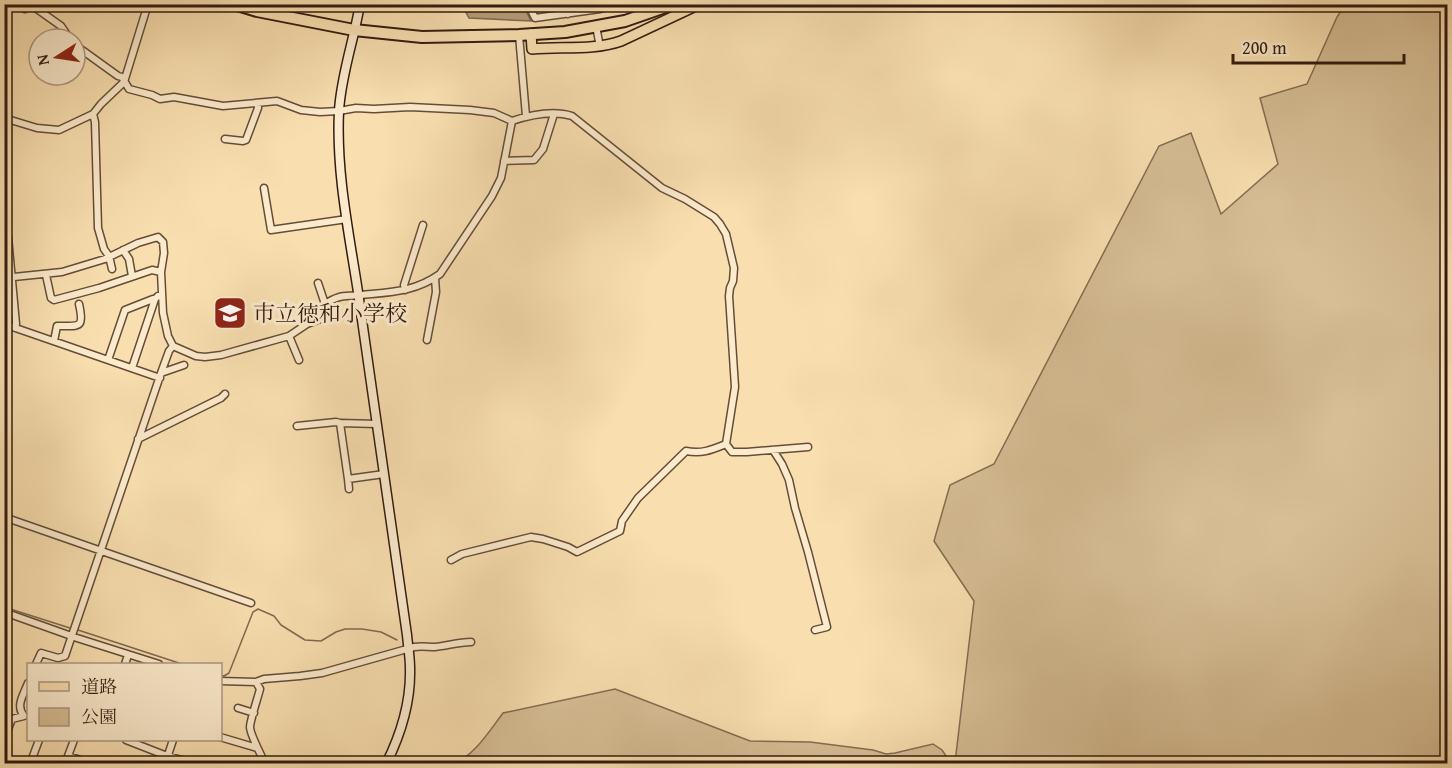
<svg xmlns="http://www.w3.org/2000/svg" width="1452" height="768" viewBox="0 0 1452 768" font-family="'Gentium Book Plus','Noto Serif JP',serif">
	<rect width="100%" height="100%" fill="#f9dfb0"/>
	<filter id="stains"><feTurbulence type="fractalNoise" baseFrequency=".00333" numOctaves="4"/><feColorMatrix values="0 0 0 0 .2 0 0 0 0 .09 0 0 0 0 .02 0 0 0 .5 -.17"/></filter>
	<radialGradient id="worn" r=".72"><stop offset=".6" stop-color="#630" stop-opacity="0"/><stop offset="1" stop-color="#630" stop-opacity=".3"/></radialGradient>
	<!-- green -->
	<path fill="#d7be95" stroke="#846d52" stroke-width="1.5" d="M1345,5H1447V763H955L974,601L934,541L950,485L994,464L1159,146L1191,133L1221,214L1278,164L1260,98L1307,84L1337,17Z
		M615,689L750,741L810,742L873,750L886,754L895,753L933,744L942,750L951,763H453C473,758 490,730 503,713Z"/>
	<!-- water -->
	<path fill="#b59d7a" stroke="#816950" stroke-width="1.5" d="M462,5H523L531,21L469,18Z"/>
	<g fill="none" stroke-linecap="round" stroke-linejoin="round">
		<!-- stream -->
		<path stroke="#816950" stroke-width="1.5" d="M4,607L73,629
			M78,630L182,664
			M220,675L224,676L229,673L253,612L258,609L274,616L281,625L305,640L321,641L336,632L345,629H362L381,632L397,640"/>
		<!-- street casing -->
		<g stroke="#644d38" stroke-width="9">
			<path id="street" d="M20,4L25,9
				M30,4L61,26L70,39
				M307,4H320
				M528,4L535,18L600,9L618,4
				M563,4L568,14
				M4,11L7,4
				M596,26L600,47
				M519,35L526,116
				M75,45L118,76L122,77L129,89L152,95L160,99L174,97L223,106L277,101L301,110L320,112L339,111L356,108L374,109L410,107L470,110L494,113L512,121C530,115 553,110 572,116L662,188L685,199L714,217L720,224L726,234L734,268L733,281L730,288L729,296L735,387L726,444
				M93,114L95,122L98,228L104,249L109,256L112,269
				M4,118L37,128L59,130L93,114L101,104L124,82L148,4
				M4,130L8,119
				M225,139L243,141L246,140L258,108V103
				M504,161L534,160L543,149L554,114
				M264,188L271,230L347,219
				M4,224L8,237L16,324L15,328
				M123,250L129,259L132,276
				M46,275L51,298L54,300L99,288L152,270L161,272
				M4,278L62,272L105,259L138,243L158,237L163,242L164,253L161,272L163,313L168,336L173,346L196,356L205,357L221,355L289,336L307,324L325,317V304C340,294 344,297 361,295C391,292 415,292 440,274L492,196L501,178L512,121
				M318,283L325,304
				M405,290L404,285L423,225
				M4,324L160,378
				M289,336L299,360
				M427,340L436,292L435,278
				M54,341L57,326C78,325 85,331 79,304
				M108,360L125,310L153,299H155L158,296L162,295
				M132,368L155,299
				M161,373L184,365
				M297,426L336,422L340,423
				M138,439L221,398L225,394
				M726,444L732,452H747L808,447
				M773,450L782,464L789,480L795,508L808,552L827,627L815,630
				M348,479L340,423L377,424
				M349,489L348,479L384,474
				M4,517L251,603
				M451,560L462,554L531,537L543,539L568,547L577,552L620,531L622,521L638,498L686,451C702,454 711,450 726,444
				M4,612L77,638L159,664
				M36,664L41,653L58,658L65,656L161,373L169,351L173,346
				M125,664L128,655
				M220,681L256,682L264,679L300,676L322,673L414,647C421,646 428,647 435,647C447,646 458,642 471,642
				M256,682L260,689C258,697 250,721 250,727C250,735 262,756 265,764
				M238,708L254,713
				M220,737L257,748
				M4,739L12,719L24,716C15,706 24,694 28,683
				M126,740L167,756L197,764
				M68,756L93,764
				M30,764L39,740
				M65,764L74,740
				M165,764L173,740"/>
		</g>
		<!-- secondary casing -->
		<g stroke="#321c10" stroke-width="11">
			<path id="secondary" d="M360,4C354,40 341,75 339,111C336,172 349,233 358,292C374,407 391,521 407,635C408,646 410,657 410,668C411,701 401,734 386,764"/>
		</g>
		<!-- primary casing -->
		<g stroke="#321c10" stroke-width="12">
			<path id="primary" d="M531,34L532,49C562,46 592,51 621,41L700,4"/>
		</g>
		<!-- highway casing -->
		<g stroke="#321c10" stroke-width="14">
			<path id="highway" d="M234,4L257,11L354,30L422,37L519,35L565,32L625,21L674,4"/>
		</g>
		<!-- street -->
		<use href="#street" stroke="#fbeacc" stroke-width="6"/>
		<!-- secondary -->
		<use href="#secondary" stroke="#fbeacc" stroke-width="8"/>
		<!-- primary -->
		<use href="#primary" stroke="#f9dfb0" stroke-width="9"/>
		<!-- highway -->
		<use href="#highway" stroke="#f9dfb0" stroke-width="10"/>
	</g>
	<!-- icons -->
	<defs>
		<g id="school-square" transform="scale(1.725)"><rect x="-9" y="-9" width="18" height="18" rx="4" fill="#8f2418" stroke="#fbeacc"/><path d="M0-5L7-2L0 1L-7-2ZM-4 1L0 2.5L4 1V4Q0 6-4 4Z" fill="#fff"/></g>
	</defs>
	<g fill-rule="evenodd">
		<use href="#school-square" x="230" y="313"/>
	</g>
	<g text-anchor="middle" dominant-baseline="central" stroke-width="6" stroke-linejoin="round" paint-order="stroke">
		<!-- poi labels -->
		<g font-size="22" fill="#321c10" stroke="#fbeacc" text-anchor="start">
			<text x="253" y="313">市立徳和小学校</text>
		</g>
	</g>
	<!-- margin -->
	<rect width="1452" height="768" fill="none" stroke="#f9dfb0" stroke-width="24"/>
	<rect x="6" y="6" width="1440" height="756" fill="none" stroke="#321c10" stroke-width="3"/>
	<rect x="12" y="12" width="1428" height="744" fill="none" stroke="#321c10" stroke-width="1.5"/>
	<!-- legend -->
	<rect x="27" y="663" width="195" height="78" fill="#fbeacc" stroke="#ab9881" stroke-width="1.5"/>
	<rect x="39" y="682" width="30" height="9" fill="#f9dfb0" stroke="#ab9881" stroke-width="1.5"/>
	<text x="81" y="693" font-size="18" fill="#321c10">道路</text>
	<rect x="39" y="708" width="30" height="18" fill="#d7be95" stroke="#ab9881" stroke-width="1.5"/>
	<text x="81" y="723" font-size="18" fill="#321c10">公園</text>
	<!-- north arrow -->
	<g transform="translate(57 57) rotate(258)"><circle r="28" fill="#fbeacc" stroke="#ab9881" stroke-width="1.5"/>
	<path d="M0-4.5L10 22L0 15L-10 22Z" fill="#8f2418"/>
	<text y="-9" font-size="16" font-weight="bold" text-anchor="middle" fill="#321c10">N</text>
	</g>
	<!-- scale -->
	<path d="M1233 54v9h171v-9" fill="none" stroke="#321c10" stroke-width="3"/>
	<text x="1242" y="54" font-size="18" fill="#321c10" stroke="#fbeacc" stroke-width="4.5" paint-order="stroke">200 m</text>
	<rect width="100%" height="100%" filter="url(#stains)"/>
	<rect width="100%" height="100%" fill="url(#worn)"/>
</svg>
